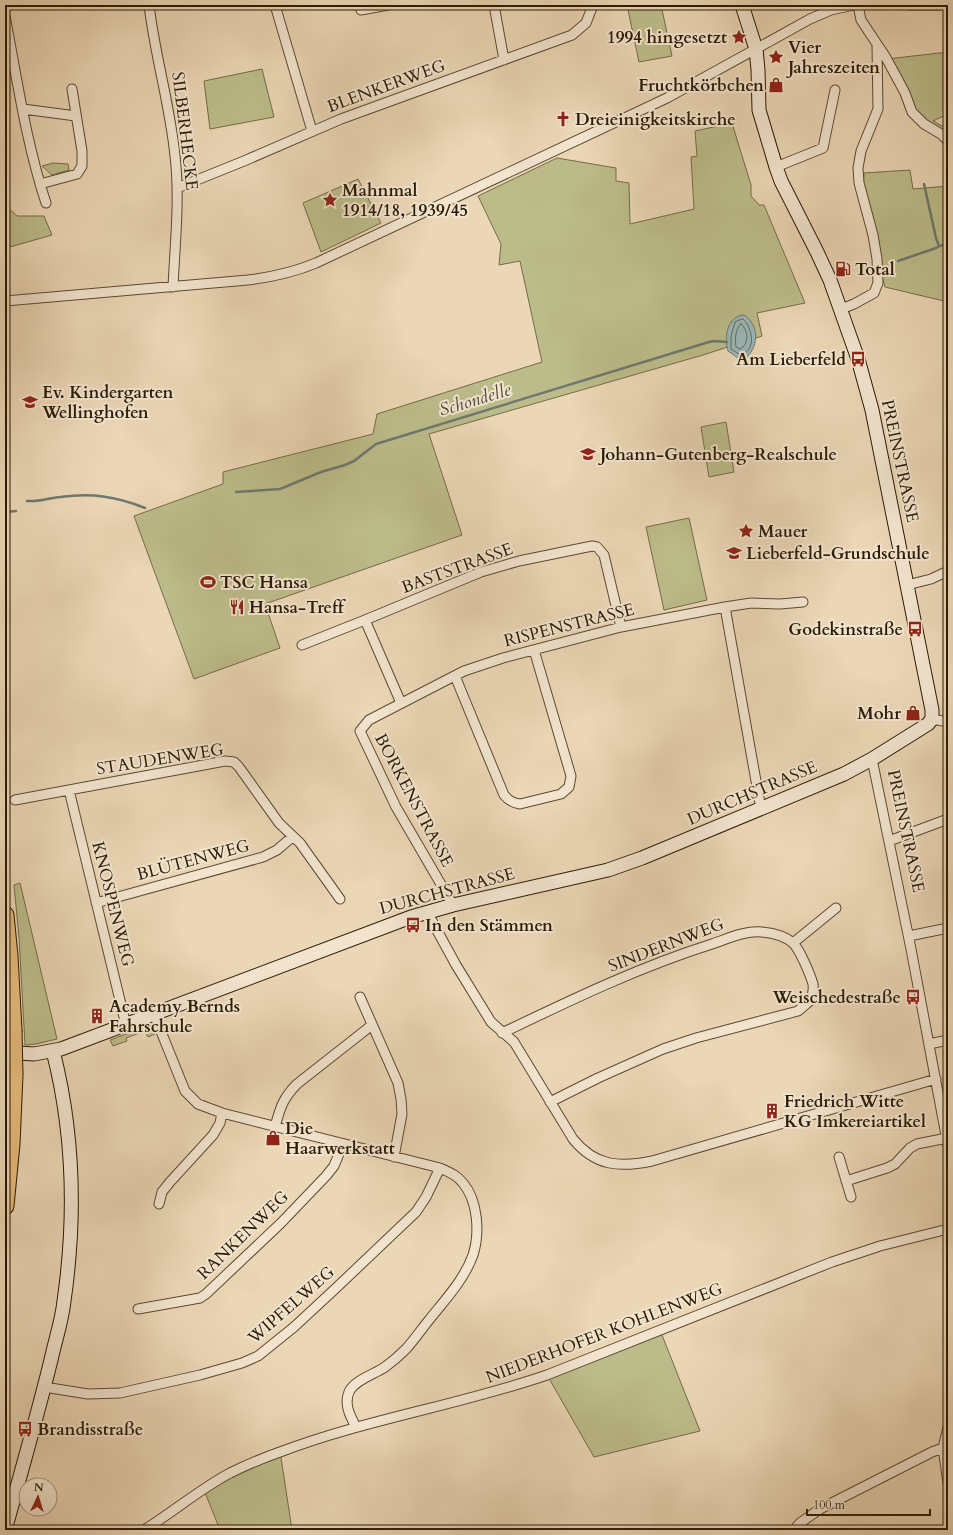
<svg xmlns="http://www.w3.org/2000/svg" width="953" height="1535" viewBox="0 0 953 1535" font-family="Cardo,serif">
	<rect width="100%" height="100%" fill="#ebd6b5"/>
	<filter id="stains"><feTurbulence type="fractalNoise" baseFrequency=".005" numOctaves="4"/><feColorMatrix values="0 0 0 0 .2 0 0 0 0 .09 0 0 0 0 .02 0 0 0 .5 -.17"/></filter>
	<radialGradient id="worn" r=".72"><stop offset=".6" stop-color="#630" stop-opacity="0"/><stop offset="1" stop-color="#630" stop-opacity=".3"/></radialGradient>
	<!-- green -->
	<path fill="#bcbc8a" stroke="#746c47" d="M627,5H661L672,56L639,62Z
		M948,52V114L933,121L948,129V151L939,132L914,112L887,59Z
		M262,69L274,117L210,129L204,81Z
		M732,123L751,185V196L759,205H764L805,303L757,313L762,336L703,355L429,434L462,535L265,604L280,648L194,679L134,516L223,484V472L373,434L377,414L542,362L520,261L499,265L501,244L478,196L557,158L616,168V181L629,183L630,224L694,209L691,157L697,156L695,131Z
		M53,163L68,164L69,170L52,175L42,166Z
		M910,170L913,189L948,186V302L885,287L879,266L863,191L864,173Z
		M358,179L381,223L321,252L303,203Z
		M5,205L17,216H44L52,235L10,247H5Z
		M726,422L734,472L709,477L701,427Z
		M689,518L707,600L664,610L646,527Z
		M20,883L57,1039L36,1044L25,1045L19,937L14,885Z
		M148,1026L152,1027L155,1034L148,1037L145,1031L126,1038L127,1041L113,1046L110,1040Z
		M660,1330L700,1431L594,1457L547,1375Z
		M280,1451L292,1530H220L204,1490Z"/>
	<!-- water -->
	<path fill="#9bb7b7" stroke="#6e796f" d="M744,315C759,325 759,345 747,357L738,358L728,351C724,337 727,316 744,315Z"/>
	<g fill="none" stroke-linecap="round" stroke-linejoin="round">
		<!-- shore -->
		<path stroke="#63695e" stroke-width="1" d="M743,319C753,327 757,354 739,354L731,349V336L735,322Z
			M741,324C749,330 749,345 740,349L736,347C735,340 735,328 741,324Z"/>
		<!-- stream -->
		<path stroke="#6e796f" stroke-width="2.5" d="M924,184L936,238L939,246
			M898,261L936,248L948,242
			M236,492L280,489L321,472L345,465L354,461L376,444L709,342L714,341L727,342
			M27,501C38,502 49,498 60,497C92,493 115,496 145,508
			M5,512L16,511"/>
		<!-- street casing -->
		<g stroke="#5b4a30" stroke-width="11">
			<path id="street" d="M149,5C155,56 170,105 175,156C180,199 175,243 173,287
				M275,5L312,131
				M494,5L504,60
				M858,5L861,20L885,56L897,78L905,93L912,112L924,124L941,134L948,141
				M909,5H939
				M361,10L388,5
				M5,16C17,78 26,143 46,203
				M23,109L76,116
				M776,167L823,148L835,90
				M40,184L77,174L82,166V151L72,89
				M177,188L244,161L341,119L572,35L586,23L593,5
				M5,301L248,280C273,277 292,273 316,263L667,98L810,19L831,10L854,5
				M841,309L854,304L874,293L878,283L877,259L873,235L859,183L858,168L861,151L878,109L877,46
				M907,585L931,579L948,571
				M725,607L761,809
				M302,645L365,620
				M455,676L504,795C509,801 513,803 520,804L561,794L569,787L571,776L534,650
				M401,703L365,620L481,572L519,561L592,546L597,547L604,555L621,627
				M932,719L948,722
				M872,759L911,949L948,1146
				M69,790L126,1025
				M15,800L225,761L234,762L239,767L279,823L300,843L340,899
				M889,841L948,819
				M96,903L263,857L277,850L292,837
				M453,905L396,807L360,731L369,720L464,671L503,658L621,627L725,607L751,603L780,604L803,602
				M427,912L456,965L491,1022L514,1042L573,1139C595,1166 619,1168 652,1161L936,1079
				M909,936L948,928
				M793,943L836,908
				M360,997L398,1083L401,1099L402,1114L394,1157
				M154,1014L185,1091L198,1104L222,1113L440,1168C449,1172 457,1175 463,1183C478,1201 480,1233 473,1255C464,1280 445,1300 429,1320C421,1330 414,1340 406,1349C400,1355 392,1362 385,1367C375,1374 357,1379 350,1390C343,1403 350,1416 356,1427
				M502,1033C571,1000 639,967 712,944C727,939 746,930 762,932C772,933 785,936 793,943C800,950 810,974 813,984C814,989 812,995 812,999L798,1011L696,1038L663,1049L598,1078L550,1102
				M929,1044L948,1040
				M275,1127C280,1108 283,1098 297,1084L372,1025
				M839,1157L851,1197
				M846,1181L887,1168L895,1164L910,1148L917,1144L947,1138
				M159,1204L162,1192L170,1182L213,1135L220,1123L222,1113
				M138,1309L200,1298L206,1294L281,1223L326,1176L334,1166L343,1144
				M44,1387L88,1394L120,1393L200,1375L242,1363L258,1356L294,1327L335,1289L416,1212L426,1197L440,1168
				M948,1427L943,1448L948,1483
				M144,1530C173,1512 200,1489 230,1473C246,1465 263,1458 280,1452C367,1419 460,1405 547,1375L832,1262L880,1246L948,1229
				M794,1530L800,1523L820,1509L932,1452L943,1448"/>
		</g>
		<!-- secondary casing -->
		<g stroke="#2b1b04" stroke-width="15">
			<path id="secondary" d="M5,1052L34,1054L61,1049L411,917L453,905L608,870L642,858L844,774L872,759L928,724L932,719V710L872,410L858,359L830,280L817,252L781,181L776,167L759,110L758,70L756,49L742,5
				M5,1530C21,1473 37,1417 51,1360C55,1341 62,1321 64,1301C76,1217 74,1133 53,1051"/>
		</g>
		<!-- highway casing -->
		<g stroke="#2b1b04" stroke-width="19">
			<path id="highway" d="M5,915L9,956L13,1030
				M5,1206L11,1144L14,1075"/>
		</g>
		<!-- street -->
		<use href="#street" stroke="#f2e4cf" stroke-width="9"/>
		<!-- secondary -->
		<use href="#secondary" stroke="#f2e4cf" stroke-width="13"/>
		<!-- highway -->
		<use href="#highway" stroke="#e6bb7a" stroke-width="17"/>
		<!-- highway-bridge casing -->
		<g stroke="#2b1b04" stroke-width="19" stroke-linecap="butt">
			<path id="highway-bridge" d="M13,1030L14,1075"/>
		</g>
		<!-- highway-bridge -->
		<use href="#highway-bridge" stroke="#e6bb7a" stroke-width="17"/>
	</g>
	<!-- icons -->
	<defs>
		<g id="sight-bare" transform="scale(1.2)"><path d="M0-6L1.8-2.2L6-1.7L2.9 1.2L3.7 5.4L0 3.3L-3.7 5.4L-2.9 1.2L-6-1.7L-1.8-2.2Z" fill="#8f2418" stroke="#f2e4cf" stroke-width="2.5" paint-order="stroke"/></g>
		<g id="shop-bare" transform="scale(1.2)"><path d="M-5-2.5h2.3a2.7 3.5 0 0 1 5.4 0H5L5.5 6h-11ZM-1.5-2.5h3a1.5 2.3 0 0 0-3 0Z" fill="#8f2418" stroke="#f2e4cf" stroke-width="2.5" paint-order="stroke"/></g>
		<g id="church-bare" transform="scale(1.2)"><path d="M-1.2-6h2.4v3.5h3.3v2.4h-3.3V6h-2.4V-.1h-3.3v-2.4h3.3Z" fill="#8f2418" stroke="#f2e4cf" stroke-width="2.5" paint-order="stroke"/></g>
		<g id="fuel-bare" transform="scale(1.2)"><path d="M-5.5-6h7V0h2V4h1.3V-2.5L3-4.5l.8-.8L6-3V5H2.5V1h-1V6h-7ZM-4.2-4.7v3.2H.2V-4.7Z" fill="#8f2418" stroke="#f2e4cf" stroke-width="2.5" paint-order="stroke"/></g>
		<g id="bus-bare" transform="scale(1.2)"><path d="M-5-6H5V4H4V6H2V4H-2V6H-4V4H-5ZM-3.5-4V0h7V-4ZM-3.5 1.2v1.5H-2V1.2ZM2 1.2v1.5H3.5V1.2Z" fill="#8f2418" stroke="#f2e4cf" stroke-width="2.5" paint-order="stroke"/></g>
		<g id="school-bare" transform="scale(1.2)"><path d="M0-5L7-2L0 1L-7-2ZM-4 1L0 2.5L4 1V4Q0 6-4 4Z" fill="#8f2418" stroke="#f2e4cf" stroke-width="2.5" paint-order="stroke"/></g>
		<g id="stadium-bare" transform="scale(1.2)"><path d="M0-5a6.5 5 0 1 0 0 10a6.5 5 0 1 0 0-10ZM-3.5-1.8h7v3.6h-7Z" fill="#8f2418" stroke="#f2e4cf" stroke-width="2.5" paint-order="stroke"/></g>
		<g id="restaurant-bare" transform="scale(1.2)"><path d="M-5-6h1v4h1v-4h1v4h1v-4h1v5L-1.5 .5V6h-2V.5L-5-1ZM5-6V6H3V1.5H1.5Q1.5-4 5-6Z" fill="#8f2418" stroke="#f2e4cf" stroke-width="2.5" paint-order="stroke"/></g>
		<g id="building-bare" transform="scale(1.2)"><path d="M-4-6H4V6H1V3H-1V6H-4ZM-2.5-4.3h1.7v1.8h-1.7ZM.8-4.3h1.7v1.8H.8ZM-2.5-1h1.7V.8h-1.7ZM.8-1h1.7V.8H.8Z" fill="#8f2418" stroke="#f2e4cf" stroke-width="2.5" paint-order="stroke"/></g>
	</defs>
	<g fill-rule="evenodd">
		<use href="#sight-bare" x="739" y="37"/>
		<use href="#sight-bare" x="776" y="57"/>
		<use href="#shop-bare" x="776" y="85"/>
		<use href="#church-bare" x="563" y="119"/>
		<use href="#sight-bare" x="330" y="200"/>
		<use href="#fuel-bare" x="843" y="269"/>
		<use href="#bus-bare" x="858" y="359"/>
		<use href="#school-bare" x="30" y="402"/>
		<use href="#school-bare" x="588" y="454"/>
		<use href="#sight-bare" x="746" y="531"/>
		<use href="#school-bare" x="734" y="553"/>
		<use href="#stadium-bare" x="208" y="582"/>
		<use href="#restaurant-bare" x="237" y="607"/>
		<use href="#bus-bare" x="915" y="629"/>
		<use href="#shop-bare" x="913" y="713"/>
		<use href="#bus-bare" x="413" y="925"/>
		<use href="#bus-bare" x="913" y="997"/>
		<use href="#building-bare" x="97" y="1016"/>
		<use href="#building-bare" x="772" y="1111"/>
		<use href="#shop-bare" x="273" y="1138"/>
		<use href="#bus-bare" x="25" y="1429"/>
	</g>
	<g text-anchor="middle" dominant-baseline="central" stroke-width="4" stroke-linejoin="round" paint-order="stroke">
		<!-- poi labels -->
		<g font-size="17" font-weight="bold" fill="#2b1b04" stroke="#f2e4cf" text-anchor="start">
			<text x="727" y="37" text-anchor="end">1994 hingesetzt</text>
			<text x="788" y="47">Vier<tspan x="788" dy="20">Jahreszeiten</tspan></text>
			<text x="764" y="85" text-anchor="end">Fruchtkörbchen</text>
			<text x="575" y="119">Dreieinigkeitskirche</text>
			<text x="342" y="190">Mahnmal<tspan x="342" dy="20">1914/18, 1939/45</tspan></text>
			<text x="855" y="269">Total</text>
			<text x="846" y="359" text-anchor="end">Am Lieberfeld</text>
			<text x="42" y="392">Ev. Kindergarten<tspan x="42" dy="20">Wellinghofen</tspan></text>
			<text x="600" y="454">Johann-Gutenberg-Realschule</text>
			<text x="758" y="531">Mauer</text>
			<text x="746" y="553">Lieberfeld-Grundschule</text>
			<text x="220" y="582">TSC Hansa</text>
			<text x="249" y="607">Hansa-Treff</text>
			<text x="903" y="629" text-anchor="end">Godekinstraße</text>
			<text x="901" y="713" text-anchor="end">Mohr</text>
			<text x="425" y="925">In den Stämmen</text>
			<text x="901" y="997" text-anchor="end">Weischedestraße</text>
			<text x="109" y="1006">Academy Bernds<tspan x="109" dy="20">Fahrschule</tspan></text>
			<text x="784" y="1101">Friedrich Witte<tspan x="784" dy="20">KG Imkereiartikel</tspan></text>
			<text x="285" y="1128">Die<tspan x="285" dy="20">Haarwerkstatt</tspan></text>
			<text x="37" y="1429">Brandisstraße</text>
		</g>
		<!-- street labels -->
		<g font-size="17" fill="#2b1b04" stroke="#f2e4cf">
			<text transform="translate(386 86) rotate(-20)">BLENKERWEG</text>
			<text transform="translate(185 131) rotate(83)">SILBERHECKE</text>
			<text transform="translate(900 461) rotate(78)">PREINSTRASSE</text>
			<text transform="translate(457 568) rotate(-20)">BASTSTRASSE</text>
			<text transform="translate(569 625) rotate(-14)">RISPENSTRASSE</text>
			<text transform="translate(160 759) rotate(-9)">STAUDENWEG</text>
			<text transform="translate(752 793) rotate(-23)">DURCHSTRASSE</text>
			<text transform="translate(414 800) rotate(62)">BORKENSTRASSE</text>
			<text transform="translate(906 831) rotate(78)">PREINSTRASSE</text>
			<text transform="translate(193 860) rotate(-15)">BLÜTENWEG</text>
			<text transform="translate(447 891) rotate(-15)">DURCHSTRASSE</text>
			<text transform="translate(113 904) rotate(76)">KNOSPENWEG</text>
			<text transform="translate(666 945) rotate(-21)">SINDERNWEG</text>
			<text transform="translate(243 1235) rotate(-44)">RANKENWEG</text>
			<text transform="translate(291 1305) rotate(-41)">WIPFELWEG</text>
			<text transform="translate(604 1333) rotate(-21)">NIEDERHOFER KOHLENWEG</text>
		</g>
		<!-- water labels -->
		<g font-size="18" font-style="italic" fill="#4d4a3a" stroke="#f2e4cf">
			<text transform="translate(475 400) rotate(-17)">Schondelle</text>
		</g>
	</g>
	<!-- margin -->
	<rect width="953" height="1535" fill="none" stroke="#ebd6b5" stroke-width="20"/>
	<rect x="6" y="6" width="941" height="1523" fill="none" stroke="#2b1b04" stroke-width="2"/>
	<rect x="10" y="10" width="933" height="1515" fill="none" stroke="#2b1b04"/>
	<!-- north arrow -->
	<g transform="translate(38 1497) rotate(4)"><circle r="19" fill="#f2e4cf" stroke="#a2947e"/>
	<path d="M0-3L7 15L0 10L-7 15Z" fill="#8f2418"/>
	<text y="-6" font-size="11" font-weight="bold" text-anchor="middle" fill="#2b1b04">N</text>
	</g>
	<!-- scale -->
	<path d="M807 1509v6h123v-6" fill="none" stroke="#2b1b04" stroke-width="2"/>
	<text x="813" y="1509" font-size="12" fill="#2b1b04" stroke="#f2e4cf" stroke-width="3" paint-order="stroke">100 m</text>
	<rect width="100%" height="100%" filter="url(#stains)"/>
	<rect width="100%" height="100%" fill="url(#worn)"/>
</svg>
